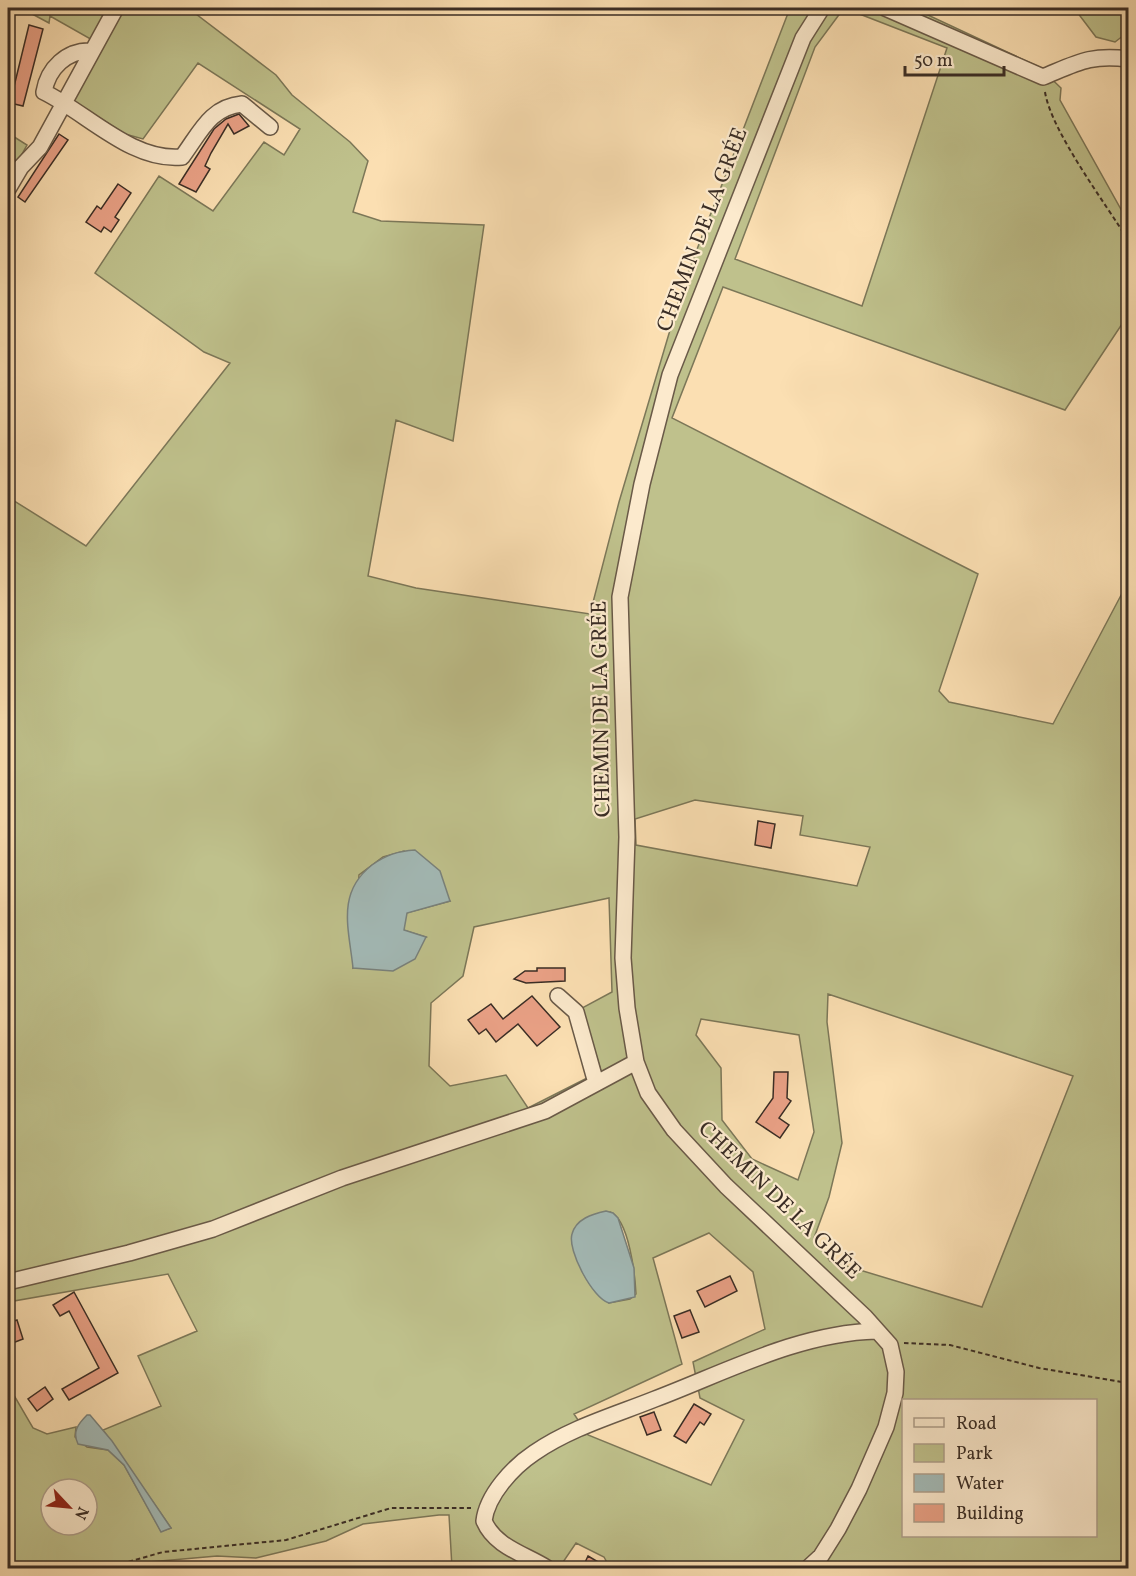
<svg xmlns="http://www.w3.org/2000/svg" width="1136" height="1576" viewBox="0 0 1136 1576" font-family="Vollkorn,serif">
	<rect width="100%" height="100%" fill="#fbdfb2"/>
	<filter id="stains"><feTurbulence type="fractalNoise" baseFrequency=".00333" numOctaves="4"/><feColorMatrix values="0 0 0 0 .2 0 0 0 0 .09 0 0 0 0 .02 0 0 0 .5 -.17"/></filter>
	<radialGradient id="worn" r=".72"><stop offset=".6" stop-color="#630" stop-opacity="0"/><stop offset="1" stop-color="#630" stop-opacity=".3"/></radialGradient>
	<!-- green -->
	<path fill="#bfc18c" stroke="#7c7758" stroke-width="1.5" fill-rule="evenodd" d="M21,8H188L276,75L292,95L350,142L368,161L353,212L381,221L484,225L453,441L396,420L368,576L416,588L590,614L619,502L684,283L790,8H913L1039,67L1061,88L1060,100L1128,222V315L1065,410L723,287L672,418L978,574L939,691L949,702L1053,724L1128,582V1568H610L604,1557L576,1543L559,1568H452L449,1515H439L363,1524L326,1541L256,1558L217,1556L149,1562L130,1568H8V1385L33,1428L47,1434L76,1427L75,1437L87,1447L108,1450L124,1465L161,1531L171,1528L103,1430L161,1406L138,1356L197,1331L168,1274L8,1302V497L86,546L230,363L204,352L95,273L159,176L213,211L264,142L284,155L300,129L198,63L143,139L125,134L73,101L103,46L50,16L49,23ZM844,8L947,48L862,306L735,259L815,47ZM695,800L803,816L800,835L870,847L857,886L636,845L635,819ZM404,851L450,901L406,913L403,930L426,937L353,968L359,875L383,857ZM609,898L612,992L582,1008L601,1071L528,1108L506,1075L450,1086L429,1066L431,1003L463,976L474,927ZM828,994L1073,1076L982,1307L830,1261L814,1238L829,1197L842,1143L827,1022ZM701,1019L799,1035L814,1132L798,1180L752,1159L722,1120L721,1068L696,1035ZM610,1212C629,1219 635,1275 636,1294L630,1299L609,1303C588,1290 579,1266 572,1243ZM709,1233L753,1272L765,1329L693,1362L700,1398L744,1420L711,1485L588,1435L574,1414L682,1364L653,1258ZM904,1400H1096V1536H904ZM51,1489H87V1525H51Z
		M1074,8H1128V32L1115,42L1096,37Z
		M8,133L27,145L8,179Z"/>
	<!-- water -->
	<path fill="#a3bab7" stroke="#79827d" stroke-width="1.5" d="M415,850L440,871L450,901L407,913L404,930L426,937L415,959L393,971L353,968C349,929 336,893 372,865C386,855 398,851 415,850Z
		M606,1211L613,1213L618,1218L634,1268L635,1297L609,1303C593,1299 567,1250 572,1234C576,1219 592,1214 606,1211Z
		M87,1415H90L112,1441L171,1528L161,1532L124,1465L108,1450L78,1444C72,1432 78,1424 87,1415Z"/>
	<!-- building -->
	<path fill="#eaa186" stroke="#3a2d25" stroke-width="1.5" d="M29,25L43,29L23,106L10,103Z
		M239,114L249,126L234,134L228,124L211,153L205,166L210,169L196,192L179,184L214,129L226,119Z
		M59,134L68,140L25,202L18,197Z
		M118,184L131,193L115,217L119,220L111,232L104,227L101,232L86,222L97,206L101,209Z
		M758,821L775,824L771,848L755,845Z
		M537,968H565V981L526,983L514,979L525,971H537Z
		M532,996L560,1027L537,1046L518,1024L496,1042L486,1029L479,1034L468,1020L491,1004L503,1019Z
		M774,1072H788L787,1098L791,1101L779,1118L789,1125L780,1138L756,1122L773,1098Z
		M730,1276L737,1291L705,1307L697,1291Z
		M74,1292L118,1373L69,1400L62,1389L99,1368L69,1311L60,1316L53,1305Z
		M690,1310L699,1332L682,1338L674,1316Z
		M17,1320L23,1339L10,1344L8,1323Z
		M45,1387L53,1399L37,1411L28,1399Z
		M694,1404L711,1414L704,1425L700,1422L686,1443L674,1436Z
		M654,1412L661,1430L647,1435L640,1417Z
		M588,1556L610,1569H582Z"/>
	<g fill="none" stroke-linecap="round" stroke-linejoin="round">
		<!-- minor casing -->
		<g stroke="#6a5a48" stroke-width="18">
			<path id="minor" d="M885,8L1043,77C1077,63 1091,54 1128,59
				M91,51C67,50 48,68 44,92C87,113 132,162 182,157C200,133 210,107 242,104L270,127
				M8,189L21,167L40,147L116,8
				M558,996L576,1012L596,1083
				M8,1282L129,1253L213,1229L342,1178L545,1111L636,1062
				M547,1568C525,1554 495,1547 484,1521C487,1495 513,1467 534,1453C570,1428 615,1415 655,1399C726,1372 799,1333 876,1331
				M808,1568L821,1556L838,1529L859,1489L886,1427L895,1393L896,1372L890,1345L865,1317L726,1186L674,1130L648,1093L636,1062L627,1008L623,958L627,837L620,597L642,484L670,375L803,38L822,8"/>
		</g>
		<!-- path -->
		<path stroke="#3a2d25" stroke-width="2" stroke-dasharray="4.5 3" stroke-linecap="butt" d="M1045,92C1051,131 1106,204 1128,240
			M904,1343L950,1345L1039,1368L1128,1383
			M107,1568L163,1552L286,1540L391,1508H471"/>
		<!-- minor -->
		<use href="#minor" stroke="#fceacd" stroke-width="15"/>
	</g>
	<g text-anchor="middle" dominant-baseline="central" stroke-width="4.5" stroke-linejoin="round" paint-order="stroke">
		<!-- street labels -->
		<g font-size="22" fill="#3a2d25" stroke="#fceacd">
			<text transform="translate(703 230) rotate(-69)">CHEMIN DE LA GRÉE</text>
			<text transform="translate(602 709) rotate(-91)">CHEMIN DE LA GRÉE</text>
			<text transform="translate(779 1201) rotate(44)">CHEMIN DE LA GRÉE</text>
		</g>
	</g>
	<!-- margin -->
	<rect width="1136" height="1576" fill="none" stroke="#fbdfb2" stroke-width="30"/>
	<rect x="9" y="9" width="1118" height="1558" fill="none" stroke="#3a2d25" stroke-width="3"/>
	<rect x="15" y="15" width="1106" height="1546" fill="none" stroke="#3a2d25" stroke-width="1.5"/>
	<!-- legend -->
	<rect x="902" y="1399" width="195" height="138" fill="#fceacd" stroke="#ae9e8a" stroke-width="1.5"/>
	<rect x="914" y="1418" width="30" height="9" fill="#fceacd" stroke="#ae9e8a" stroke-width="1.5"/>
	<text x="956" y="1429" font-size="18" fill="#3a2d25">Road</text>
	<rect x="914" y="1444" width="30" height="18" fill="#bfc18c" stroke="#ae9e8a" stroke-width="1.5"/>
	<text x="956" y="1459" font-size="18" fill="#3a2d25">Park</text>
	<rect x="914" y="1474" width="30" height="18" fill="#a3bab7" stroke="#ae9e8a" stroke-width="1.5"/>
	<text x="956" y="1489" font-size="18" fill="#3a2d25">Water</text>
	<rect x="914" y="1504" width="30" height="18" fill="#eaa186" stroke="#ae9e8a" stroke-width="1.5"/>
	<text x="956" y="1519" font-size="18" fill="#3a2d25">Building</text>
	<!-- north arrow -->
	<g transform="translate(69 1507) rotate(116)"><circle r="28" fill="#fceacd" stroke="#ae9e8a" stroke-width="1.5"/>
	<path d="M0-4.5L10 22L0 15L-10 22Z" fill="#8f2418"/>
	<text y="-9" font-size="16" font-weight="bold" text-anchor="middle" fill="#3a2d25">N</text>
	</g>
	<!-- scale -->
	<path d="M905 66v9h99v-9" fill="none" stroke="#3a2d25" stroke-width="3"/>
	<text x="914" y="66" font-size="18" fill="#3a2d25" stroke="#fceacd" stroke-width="4.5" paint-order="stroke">50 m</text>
	<rect width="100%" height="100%" filter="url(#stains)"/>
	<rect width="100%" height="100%" fill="url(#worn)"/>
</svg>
